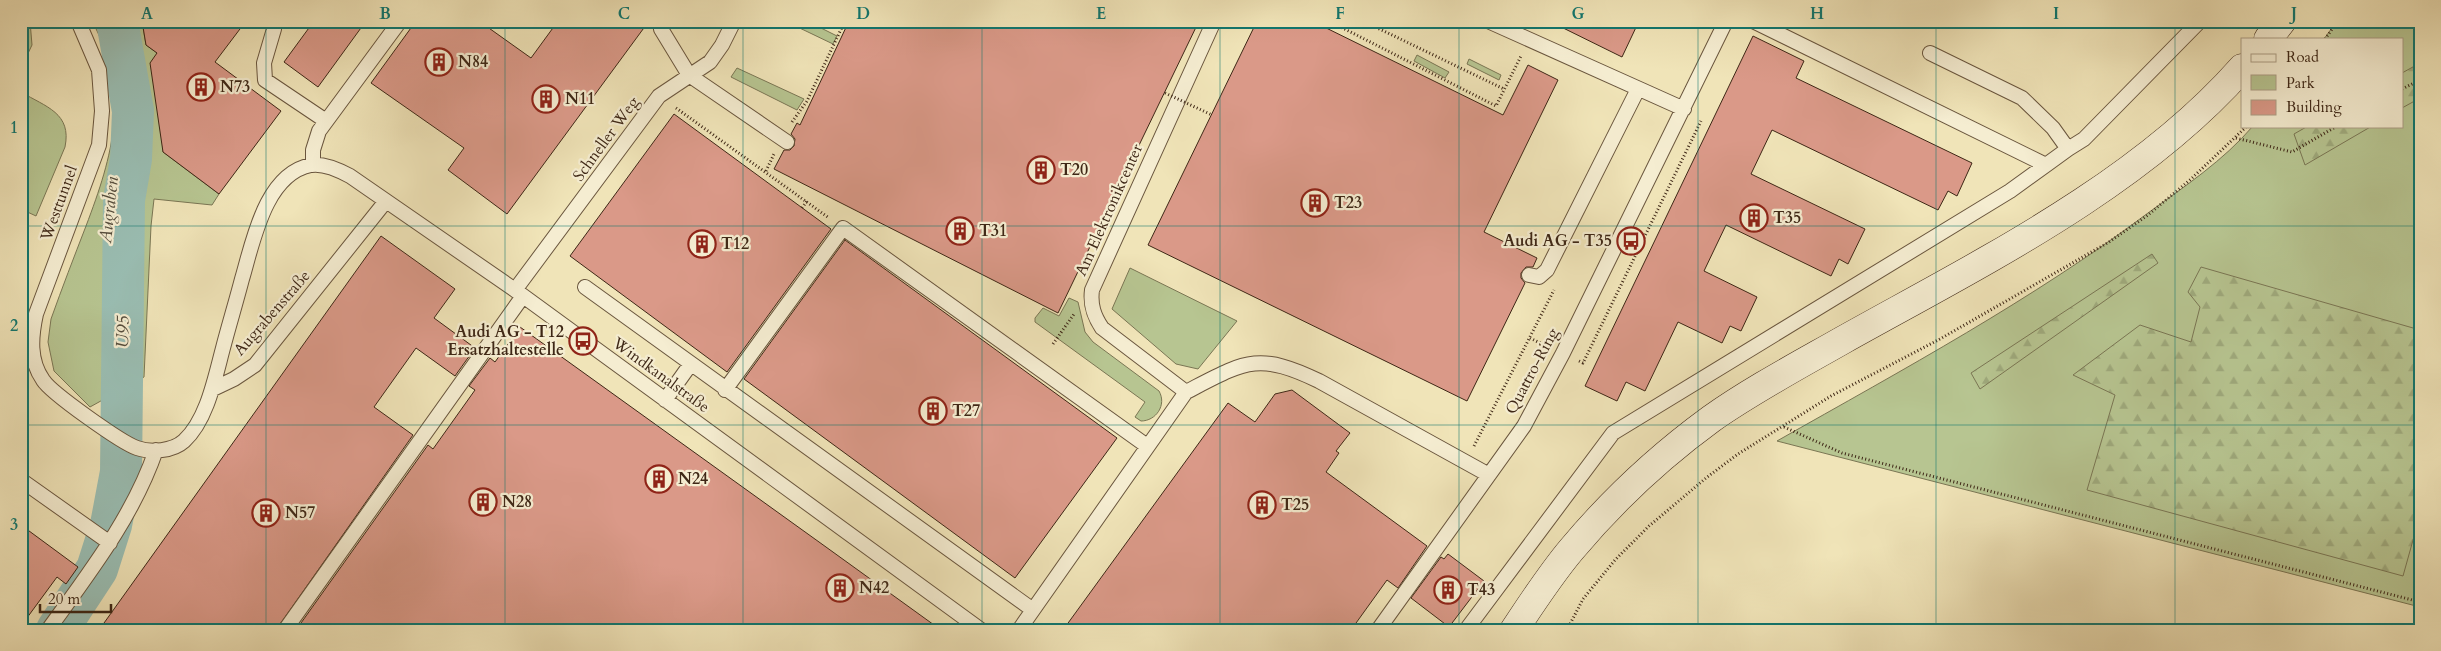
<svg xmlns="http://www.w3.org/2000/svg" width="2441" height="651" viewBox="0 0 2441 651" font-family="Cardo,serif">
	<defs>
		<pattern id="forest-firs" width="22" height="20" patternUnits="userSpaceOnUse" patternTransform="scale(1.25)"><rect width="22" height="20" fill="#b7c591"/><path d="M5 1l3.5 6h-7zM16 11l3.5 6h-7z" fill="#9ea97c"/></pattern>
	</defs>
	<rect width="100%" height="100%" fill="#f0e4b8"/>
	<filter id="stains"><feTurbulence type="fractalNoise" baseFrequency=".004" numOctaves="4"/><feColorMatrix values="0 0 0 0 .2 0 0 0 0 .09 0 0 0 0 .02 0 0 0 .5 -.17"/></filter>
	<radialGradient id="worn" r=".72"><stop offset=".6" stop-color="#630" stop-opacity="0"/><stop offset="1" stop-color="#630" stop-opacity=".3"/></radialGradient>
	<!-- green -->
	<path fill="#b7c591" stroke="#7a7654" d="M21,21H30L32,45L21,68Z
		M92,21H142L146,45L157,53L163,152L219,194L212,205L154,199L151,226L144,377L90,407L54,371L48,342L51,319C62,288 74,257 86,226C113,155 131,93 92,21Z
		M785,21H807L837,36L833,44Z
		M2337,21H2420V607L1777,441C1904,369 2032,300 2148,213C2185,186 2223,161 2253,126H2402V39H2324Z
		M1417,55L1449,72L1445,78L1414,61Z
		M1469,59L1501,75L1499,80L1467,64Z
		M737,68L804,99L797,110L731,77Z
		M21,92C46,107 72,113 65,147L36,216L21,209Z
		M1130,268L1237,321L1198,369L1176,364L1112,309Z
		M1069,298L1078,302L1085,332L1093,342L1159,391C1167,405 1156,421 1141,421L1135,417L1145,402L1035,322V318L1043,308L1059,316Z"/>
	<!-- forest -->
	<path fill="url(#forest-firs)" stroke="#7a7654" d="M2420,63V98L2402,108V73Z
		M2308,126H2372L2305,165L2294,134Z
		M2152,254L2158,263L1980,389L1971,373Z
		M2201,267L2420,330V515L2403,576L2087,490L2115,395L2073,375L2140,325L2191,342L2200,307L2188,292Z"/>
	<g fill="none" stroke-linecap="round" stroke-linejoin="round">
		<!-- stream -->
		<path stroke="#758274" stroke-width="7" d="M117,21L133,111L131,159L122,201L120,251L122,404"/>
		<!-- river -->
		<path stroke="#9abeb3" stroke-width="42" d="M57,630L97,569L111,525L121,472L124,200L131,159L133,111L117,21"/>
	</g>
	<!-- building -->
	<path fill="#da9988" stroke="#3e2716" d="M142,21H246L215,62L281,111L219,194L163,152L150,63L157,53L146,45Z
		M314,21H366L318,87L284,62Z
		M416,21H479L531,58L558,21H649L507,214L448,170L464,148L371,83Z
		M849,21H1199L1058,313L774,169L784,150H790L794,146L795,139L791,134L797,123L800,125Z
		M1257,21H1312L1503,115L1528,65L1558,80L1484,232L1537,258L1533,267H1526L1521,273V278L1525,283L1467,401L1148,245Z
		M1549,21H1639L1622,57Z
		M1753,36L1804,61L1796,78L1972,163L1957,196L1948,191L1938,210L1772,130L1751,174L1865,229L1848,264L1839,259L1831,276L1726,225L1704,271L1757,297L1741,331L1730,326L1722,343L1678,322L1645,391L1626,382L1617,401L1585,386Z
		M674,114L831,229L727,372L570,256Z
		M381,236L455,289L434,318L475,348L455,376L416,348L374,407L413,435L276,630H99Z
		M845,240L1117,438L1015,578L744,379Z
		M520,327L826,547L941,630H296L428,445L433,449L475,390L469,386L490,358L495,362Z
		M1292,390L1350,433L1336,451L1339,453L1326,472L1427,546L1398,588L1387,580L1351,630H1063L1228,403L1255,422L1275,394Z
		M21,525L78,567L66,584L57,577L21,626Z
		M1448,554L1484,581L1449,627L1411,598L1441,557L1444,559Z"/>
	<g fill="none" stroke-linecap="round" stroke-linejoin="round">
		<!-- lane casing -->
		<g stroke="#6a563e" stroke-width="16">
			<path id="lane" d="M78,21L99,70L102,111L99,145L36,314C31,337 29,360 43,380C51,393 122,443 137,448C151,453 173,451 184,441C207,420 215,378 223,348C229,325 236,302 242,279C253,242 265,174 311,165C324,163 339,170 350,176L515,290L981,630
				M271,21L274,29L264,63L265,80L326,121
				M660,21L661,29L689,75L787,142
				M1488,21L1684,109
				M1753,21L2046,165L2068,149L2053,128L2022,98L1930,53
				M2068,149L2084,139L2200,21
				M313,165V150L319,131L400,21
				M1529,275L1539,277L1547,270L1638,89
				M585,287L1033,610
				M515,290L659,96L710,62L722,45L734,21
				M213,389L234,379L255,365L386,201
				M725,390L843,228L1147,446
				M1186,392C1244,362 1257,351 1319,381L1489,475
				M665,400L690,365
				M21,480L110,543
				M48,630C89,573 133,517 156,450
				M285,630L523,296
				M1019,630L1186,392L1102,328C1094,316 1090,305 1092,290L1214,21
				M1378,630L1524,426L1563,353L1726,21
				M1466,630L1613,433L2010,191L2046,165"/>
		</g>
		<!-- secondary casing -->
		<g stroke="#3e2716" stroke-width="29">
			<path id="secondary" d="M2268,39L2282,21
				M1514,630C1532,603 1550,575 1571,550C1612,501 1659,457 1711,419C1752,390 1799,365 1843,340C1979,264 2138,186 2242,68"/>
		</g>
		<!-- path -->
		<path stroke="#3e2716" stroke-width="3" stroke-dasharray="1 2.5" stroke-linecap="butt" d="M1329,21L1496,106L1521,56
			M1363,21L1504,89
			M2325,39L2338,21
			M2402,89L2420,80
			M676,108L829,218
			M792,122L807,101L845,21
			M2236,138L2292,152L2337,126
			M766,171L774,154
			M802,208L807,201
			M1530,338L1546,346
			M1053,344L1074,314
			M1579,361L1583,363L1701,121
			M1784,427L1842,453L2420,602
			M1474,446L1554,290
			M1356,630L1360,624
			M1567,630L1583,599L1615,560L1649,526L1706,478L1738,454L1831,396L1940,339L2109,242L2148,215L2191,179L2247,126"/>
		<!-- lane -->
		<use href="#lane" stroke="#f5edd1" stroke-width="14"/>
		<!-- secondary -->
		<use href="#secondary" stroke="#f5edd1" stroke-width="28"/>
		<!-- path-bridge -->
		<path stroke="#3e2716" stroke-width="3" stroke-dasharray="1 2.5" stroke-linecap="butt" d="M1165,93L1212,115"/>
	</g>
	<!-- grid -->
	<path fill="none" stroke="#0f766e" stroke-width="1" stroke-opacity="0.55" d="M266,21V630M505,21V630M743,21V630M982,21V630M1220,21V630M1459,21V630M1698,21V630M1936,21V630M2175,21V630M21,226H2420M21,425H2420"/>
	<!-- icons -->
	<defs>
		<g id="building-ring" transform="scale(1.4375)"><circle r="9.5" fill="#f5edd1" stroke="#8f2418" stroke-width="1.5"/><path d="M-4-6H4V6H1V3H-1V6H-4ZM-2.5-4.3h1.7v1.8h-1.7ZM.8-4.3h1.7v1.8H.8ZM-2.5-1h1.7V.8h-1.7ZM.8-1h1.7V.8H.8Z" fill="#8f2418"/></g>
		<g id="bus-ring" transform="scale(1.4375)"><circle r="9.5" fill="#f5edd1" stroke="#8f2418" stroke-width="1.5"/><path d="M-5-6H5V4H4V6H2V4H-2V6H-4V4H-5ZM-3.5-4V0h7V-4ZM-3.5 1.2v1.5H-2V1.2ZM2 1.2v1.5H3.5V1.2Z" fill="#8f2418"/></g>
	</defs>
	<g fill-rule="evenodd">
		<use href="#building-ring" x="439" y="62"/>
		<use href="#building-ring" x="201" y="87"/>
		<use href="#building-ring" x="546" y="99"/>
		<use href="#building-ring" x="1041" y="170"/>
		<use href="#building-ring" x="1315" y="203"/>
		<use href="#building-ring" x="1754" y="218"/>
		<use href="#building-ring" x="960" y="231"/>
		<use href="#bus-ring" x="1631" y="241"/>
		<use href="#building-ring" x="702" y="244"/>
		<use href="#bus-ring" x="583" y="341"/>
		<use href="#building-ring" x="933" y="411"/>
		<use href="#building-ring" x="659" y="479"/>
		<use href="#building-ring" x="483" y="502"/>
		<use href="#building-ring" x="1262" y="505"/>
		<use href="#building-ring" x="266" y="513"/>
		<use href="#building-ring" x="840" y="588"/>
		<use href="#building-ring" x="1448" y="590"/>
	</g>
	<g text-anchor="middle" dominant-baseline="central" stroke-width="4.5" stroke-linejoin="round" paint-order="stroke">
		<!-- poi labels -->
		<g font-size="16" font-weight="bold" fill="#3e2716" stroke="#f5edd1" text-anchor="start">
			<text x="458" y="62">N84</text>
			<text x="220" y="87">N73</text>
			<text x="565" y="99">N11</text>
			<text x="1060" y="170">T20</text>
			<text x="1334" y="203">T23</text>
			<text x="1773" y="218">T35</text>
			<text x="979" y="231">T31</text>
			<text x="1612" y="241" text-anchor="end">Audi AG - T35</text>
			<text x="721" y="244">T12</text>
			<text x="564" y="332" text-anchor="end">Audi AG - T12<tspan x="564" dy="18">Ersatzhaltestelle</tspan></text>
			<text x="952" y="411">T27</text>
			<text x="678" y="479">N24</text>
			<text x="502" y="502">N28</text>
			<text x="1281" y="505">T25</text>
			<text x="285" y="513">N57</text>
			<text x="859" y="588">N42</text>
			<text x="1467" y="590">T43</text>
		</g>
		<!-- street labels -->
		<g font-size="16" fill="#3e2716" stroke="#f5edd1">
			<text transform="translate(606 139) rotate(-54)">Schneller Weg</text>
			<text transform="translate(59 203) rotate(-70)">Westtunnel</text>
			<text transform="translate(1109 210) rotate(-66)">Am Elektronikcenter</text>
			<text transform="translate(272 313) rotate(-49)">Augrabenstraße</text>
			<text transform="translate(1532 371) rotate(-62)">Quattro-Ring</text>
			<text transform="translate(661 375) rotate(36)">Windkanalstraße</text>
		</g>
		<!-- water labels -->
		<g font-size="18" font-style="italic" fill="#554d3d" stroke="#f5edd1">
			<text transform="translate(109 210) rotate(-84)">Augraben</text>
			<text transform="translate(123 332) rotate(-89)">U95</text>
		</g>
	</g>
	<!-- margin -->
	<rect width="2441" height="651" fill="none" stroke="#f0e4b8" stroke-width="55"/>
	<!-- legend -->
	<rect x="2241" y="38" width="162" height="90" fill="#f5edd1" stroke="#ac9e86"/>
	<rect x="2251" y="54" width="25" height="8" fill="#f5edd1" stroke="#ac9e86"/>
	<text x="2286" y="62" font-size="15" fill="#3e2716">Road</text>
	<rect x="2251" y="75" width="25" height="15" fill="#b7c591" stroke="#ac9e86"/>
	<text x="2286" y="88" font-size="15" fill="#3e2716">Park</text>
	<rect x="2251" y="100" width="25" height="15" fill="#da9988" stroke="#ac9e86"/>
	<text x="2286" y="112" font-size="15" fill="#3e2716">Building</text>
	<!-- scale -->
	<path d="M40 604v8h71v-8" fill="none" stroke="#3e2716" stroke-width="2.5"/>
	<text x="48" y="604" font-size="15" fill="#3e2716" stroke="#f5edd1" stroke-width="4" paint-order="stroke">20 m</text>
	<rect x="28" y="28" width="2386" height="596" fill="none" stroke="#0f766e" stroke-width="2"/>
	<g font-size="16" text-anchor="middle" font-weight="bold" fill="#0f766e">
		<text x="147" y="19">A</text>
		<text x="385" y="19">B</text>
		<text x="624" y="19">C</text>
		<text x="863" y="19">D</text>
		<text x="1101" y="19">E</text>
		<text x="1340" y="19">F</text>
		<text x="1578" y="19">G</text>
		<text x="1817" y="19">H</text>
		<text x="2056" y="19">I</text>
		<text x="2294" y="19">J</text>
		<text x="14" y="133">1</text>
		<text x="14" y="331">2</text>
		<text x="14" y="530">3</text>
	</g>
	<rect width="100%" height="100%" filter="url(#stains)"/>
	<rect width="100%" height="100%" fill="url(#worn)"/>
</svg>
